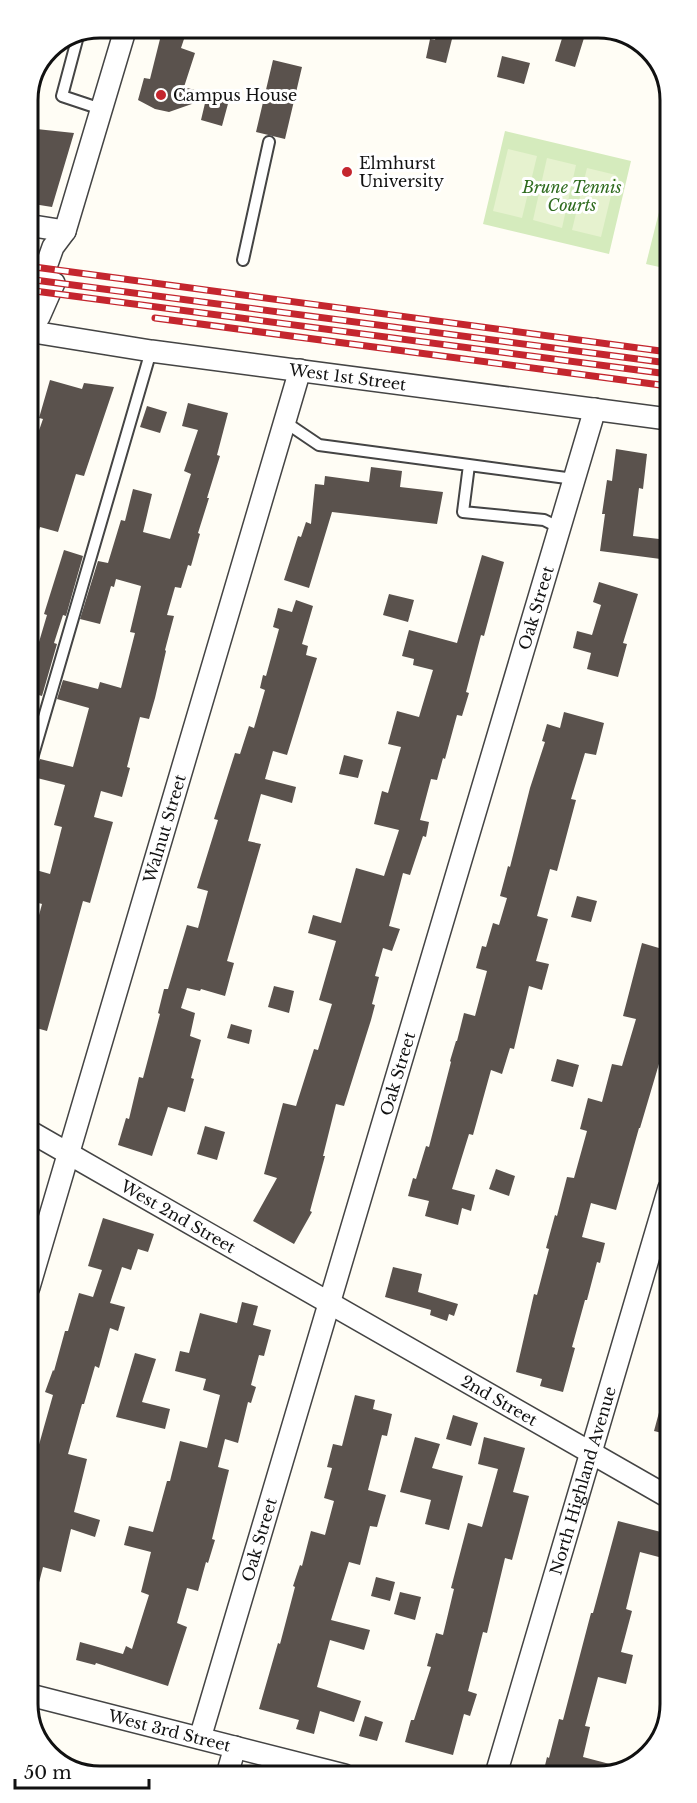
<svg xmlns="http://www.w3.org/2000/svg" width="697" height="1803" viewBox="0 0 697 1803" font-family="'Libre Baskerville',serif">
	<rect width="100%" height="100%" fill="#fffdf5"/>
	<!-- green -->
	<path fill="#d5ebbd" d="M505,131L631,161L609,254L483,224Z
		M668,176V269L646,264Z"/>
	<!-- pitch -->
	<path fill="#e6f2cf" d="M508,149L537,156L522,218L493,211Z
		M547,158L576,165L562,228L533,220Z
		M587,168L616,175L601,237L572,230Z"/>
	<!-- building -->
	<path fill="#5a524d" d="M163,27H188L181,48L195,53L184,87L229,100L222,126L201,120L206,99L169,112L155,109L138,100L144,78L150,79Z
		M438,27H455L446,63L426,58L430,39L435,40Z
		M564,32L584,38L575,67L555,61Z
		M502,56L530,63L524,84L497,77Z
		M273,60L302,67L285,139L256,132Z
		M27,128L74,133L52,207L27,203Z
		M50,380L82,389L84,383L114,387L84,476L76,474L58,532L40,527L32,556H28V462L43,419L39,418Z
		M188,403L228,413L217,455L220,456L207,498H209L198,533L200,534L191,566L188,565L181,588L175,587L167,615L174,616L165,650L166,651L155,698L149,719L140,717L127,767L130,768L122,797L101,791L94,817L113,822L90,903L83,901L47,1031L29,1026L28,967L34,945H31L42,904L28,900V898L36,870L50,874L62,827L54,825L65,785L33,777L40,759L73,767L89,708L57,699L63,680L98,689L100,682L121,688L135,633L130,632L141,586L116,579L114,587L111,586L100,624L80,619L98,561L108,563L121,520L125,521L133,489L152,494L143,532L170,539L191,474L184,471L198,430L182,426Z
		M147,406L167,412L160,433L140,427Z
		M616,449L647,454L643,489L639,488L633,536L668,540V560L600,551L605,514H602L607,480L612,481Z
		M371,467L402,471L400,487L443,492L437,524L332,512L309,588L284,580L298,536L301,537L306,522L311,524L315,484L324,485L325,476L369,482Z
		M64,550L83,556L66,616L63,615L54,643L57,644L42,696L28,692V679L47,615L44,614Z
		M482,555L504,562L484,636L481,635L466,692L469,693L462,716L457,715L445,759L443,758L437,780L431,779L420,820L429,822L426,837L423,836L410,875L403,873L389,926L400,929L392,951L383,948L375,976L379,977L372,1004L375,1005L371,1020L344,1106L336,1104L323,1156H325L310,1211L312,1212L294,1244L253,1221L277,1178L264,1174L283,1103L296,1106L314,1049L318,1050L332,1004L319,1000L336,941L308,933L313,915L341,923L356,868L384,876L399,830L374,824L382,791L388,793L401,747L388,744L397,711L419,717L433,670L413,665L414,659L402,656L409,630L457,643Z
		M599,582L638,594L623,643L627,644L618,677L587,669L591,653L573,648L577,631L592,635L601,605L593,602Z
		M389,594L414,600L408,622L383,615Z
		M296,600L313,606L302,644L308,646L306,655L317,658L287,755L273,751L265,779L296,787L292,803L261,794L248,841L261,844L227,961L234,963L225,996L201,989L200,991L187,988L181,1008L195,1013L190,1036L201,1040L191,1078L194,1079L185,1112L168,1107L152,1156L118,1145L126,1118L129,1119L139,1077L143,1078L160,1014L158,1013L164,989H168L187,925L198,928L208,891L197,888L218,820L214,819L235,753L240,754L249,726L254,728L265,690L260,688L263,675L266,676L279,629L273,627L278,608L292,612Z
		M564,712L604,723L596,755L585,753L571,799L576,800L557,871L550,869L537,916L548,919L536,961L549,964L542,990L529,986L514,1049L510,1048L502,1074L491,1070L473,1135L469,1134L452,1189L475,1195L471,1211L462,1208L458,1225L425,1216L429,1201L408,1196L413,1178L416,1179L426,1146L429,1147L451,1062L450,1061L456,1041H457L464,1013L475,1016L487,971L476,968L482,946L486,947L493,923L499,925L507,898L500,896L508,866L510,867L530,788L545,742L542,741L547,724L560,728Z
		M344,755L363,760L358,778L339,774Z
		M577,896L597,901L591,922L571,917Z
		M642,943L669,951V1030L640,1128H639L616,1210L591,1203L582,1237L605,1243L600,1263L597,1262L587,1300H585L572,1347L575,1348L563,1392L540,1386L542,1379L516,1372L534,1294L537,1295L549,1249L546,1248L555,1215L557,1216L567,1177L574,1178L587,1131L580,1129L588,1098L602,1102L612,1064L622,1066L636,1019L623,1016Z
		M274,986L294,991L289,1013L268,1007Z
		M231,1024L252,1030L249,1044L227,1038Z
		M557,1059L579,1065L573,1087L551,1081Z
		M205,1126L225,1132L217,1160L197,1154Z
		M496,1169L515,1176L509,1196L489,1189Z
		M103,1218L154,1234L148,1252L138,1249L131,1270L122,1267L110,1303L125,1307L118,1331L110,1328L99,1368L95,1366L84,1404H82L68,1454L87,1459L74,1512L100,1520L95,1537L71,1529L61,1572L43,1567L34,1602L29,1601V1480L53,1395L45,1392L53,1370L54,1371L65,1331H68L79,1293L93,1297L102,1270L88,1266Z
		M393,1267L422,1274L418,1292L458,1304L454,1316L449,1314L447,1321L430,1315L431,1310L385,1297Z
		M242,1302L258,1306L253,1325L271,1330L264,1356L259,1355L251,1385L256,1387L251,1403L248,1402L238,1443L225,1439L218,1467L229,1470L212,1539L215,1540L208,1563L206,1562L198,1591L187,1588L177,1623L187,1627L168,1686L96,1663L95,1665L76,1660L80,1642L123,1654L126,1646L132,1649L149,1595L141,1592L151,1552L124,1545L129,1526L153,1532L167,1481H170L180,1441L207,1448L220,1395L203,1390L206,1379L175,1371L180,1351L189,1353L200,1313L237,1323Z
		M135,1353L156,1359L142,1402L170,1409L165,1429L116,1417Z
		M665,1390H669L670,1435L654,1431Z
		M355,1395L375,1400L373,1409L392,1414L387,1436L382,1435L368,1490L386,1495L377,1527L370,1526L360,1565L349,1562L331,1620L370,1630L364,1650L330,1640L317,1687L361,1701L354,1722L320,1711L314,1734L296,1729L299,1720L259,1709L278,1643L280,1644L295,1587L293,1586L300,1565L302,1566L311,1531L325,1535L334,1501L324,1498L332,1468L327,1467L333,1444L342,1446Z
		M453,1415L478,1423L471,1446L446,1439Z
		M415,1437L440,1444L432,1468L463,1476L449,1530L425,1524L431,1500L400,1492Z
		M484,1437L525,1448L513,1492L529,1496L512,1560L505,1558L487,1633L483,1632L468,1691L477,1694L470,1716L464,1714L453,1755L405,1742L411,1720H414L431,1667L427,1666L436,1633L443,1635L454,1589L451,1588L468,1523L482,1527L498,1469L478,1464Z
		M618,1521L661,1532L660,1536L670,1539V1560L640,1552L626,1609L632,1611L621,1652L633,1655L626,1684L598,1677L585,1726L590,1727L583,1757L625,1768L616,1773L543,1774L547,1757L549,1758L559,1719L563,1720L591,1613H593Z
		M376,1577L395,1582L390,1601L371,1596Z
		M400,1592L421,1597L415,1620L394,1614Z
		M365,1716L383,1722L377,1741L359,1736Z"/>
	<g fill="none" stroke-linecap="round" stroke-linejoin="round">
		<!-- lane casing -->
		<g stroke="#444" stroke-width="14">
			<path id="lane" d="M78,36L62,96L101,109
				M243,260L269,142
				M285,422L319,445L469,465
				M560,528L544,520L463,512L469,465L574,479
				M28,772L151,351"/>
		</g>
		<!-- street casing -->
		<g stroke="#444" stroke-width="24">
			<g id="street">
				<path d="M27,225L65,231"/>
				<path d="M27,306L41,281L53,247L65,231L126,27"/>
				<path d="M27,324L39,317L54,283"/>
				<path id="s1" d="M27,331L151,351L668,419"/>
				<path id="s2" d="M29,1131L670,1498"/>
				<path id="s3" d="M29,1287L300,370"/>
				<path id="s4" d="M30,1695L344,1775"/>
				<path id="s5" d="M200,1738L595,409"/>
				<path id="s6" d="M496,1774L669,1188"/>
				<path d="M227,1775L235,1747"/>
			</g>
		</g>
		<!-- lane -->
		<use href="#lane" stroke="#fff" stroke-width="10"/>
		<!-- street -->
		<use href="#street" stroke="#fff" stroke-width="21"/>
		<!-- rail casing -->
		<g stroke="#c4262e" stroke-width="7">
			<path id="rail" d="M27,266L668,352
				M27,279L668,363
				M27,290L668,374
				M155,318L668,386"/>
		</g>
		<!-- rail -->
		<use href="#rail" stroke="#fff" stroke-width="4.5" stroke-dasharray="14" stroke-linecap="butt"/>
	</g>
	<!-- markers -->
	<g fill="#c4262e" stroke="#fff" stroke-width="2">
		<circle cx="161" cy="95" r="6"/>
		<circle cx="347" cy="172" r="6"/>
	</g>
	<g text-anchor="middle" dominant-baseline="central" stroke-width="6" stroke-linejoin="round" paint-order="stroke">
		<!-- poi labels -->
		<g font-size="16" fill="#111" stroke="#fff" text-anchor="start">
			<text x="173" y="95">Campus House</text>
			<text x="359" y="163">Elmhurst<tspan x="359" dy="18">University</tspan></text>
		</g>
		<!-- park labels -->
		<g font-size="16" font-style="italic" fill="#2f6b1f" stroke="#fff">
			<text x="572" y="187">Brune Tennis<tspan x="572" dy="18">Courts</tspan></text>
		</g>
		<!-- street labels -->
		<g font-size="16" fill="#111" stroke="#fff">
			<text stroke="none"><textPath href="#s1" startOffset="324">West 1st Street</textPath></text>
			<text stroke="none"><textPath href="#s5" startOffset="1179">Oak Street</textPath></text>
			<text stroke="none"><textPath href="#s3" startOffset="478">Walnut Street</textPath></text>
			<text stroke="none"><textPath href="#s5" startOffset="693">Oak Street</textPath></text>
			<text stroke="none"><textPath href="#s2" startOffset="172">West 2nd Street</textPath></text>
			<text stroke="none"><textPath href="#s2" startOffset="542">2nd Street</textPath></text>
			<text stroke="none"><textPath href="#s6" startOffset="306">North Highland Avenue</textPath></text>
			<text stroke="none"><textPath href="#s5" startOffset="207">Oak Street</textPath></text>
			<text stroke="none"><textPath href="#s4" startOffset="144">West 3rd Street</textPath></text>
		</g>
	</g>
	<!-- crop -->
	<path d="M0 0H697V1803H0ZM100 38H598A62 62 0 0 1 660 100V1704A62 62 0 0 1 598 1766H100A62 62 0 0 1 38 1704V100A62 62 0 0 1 100 38Z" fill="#fff" fill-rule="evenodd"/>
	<path fill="none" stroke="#111" stroke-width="3" d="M100 38H598A62 62 0 0 1 660 100V1704A62 62 0 0 1 598 1766H100A62 62 0 0 1 38 1704V100A62 62 0 0 1 100 38Z"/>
	<!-- scale -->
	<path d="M15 1779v9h134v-9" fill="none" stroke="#111111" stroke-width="3"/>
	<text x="24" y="1779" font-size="18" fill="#111111" stroke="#ffffff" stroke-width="4.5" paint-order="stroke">50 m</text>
</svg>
